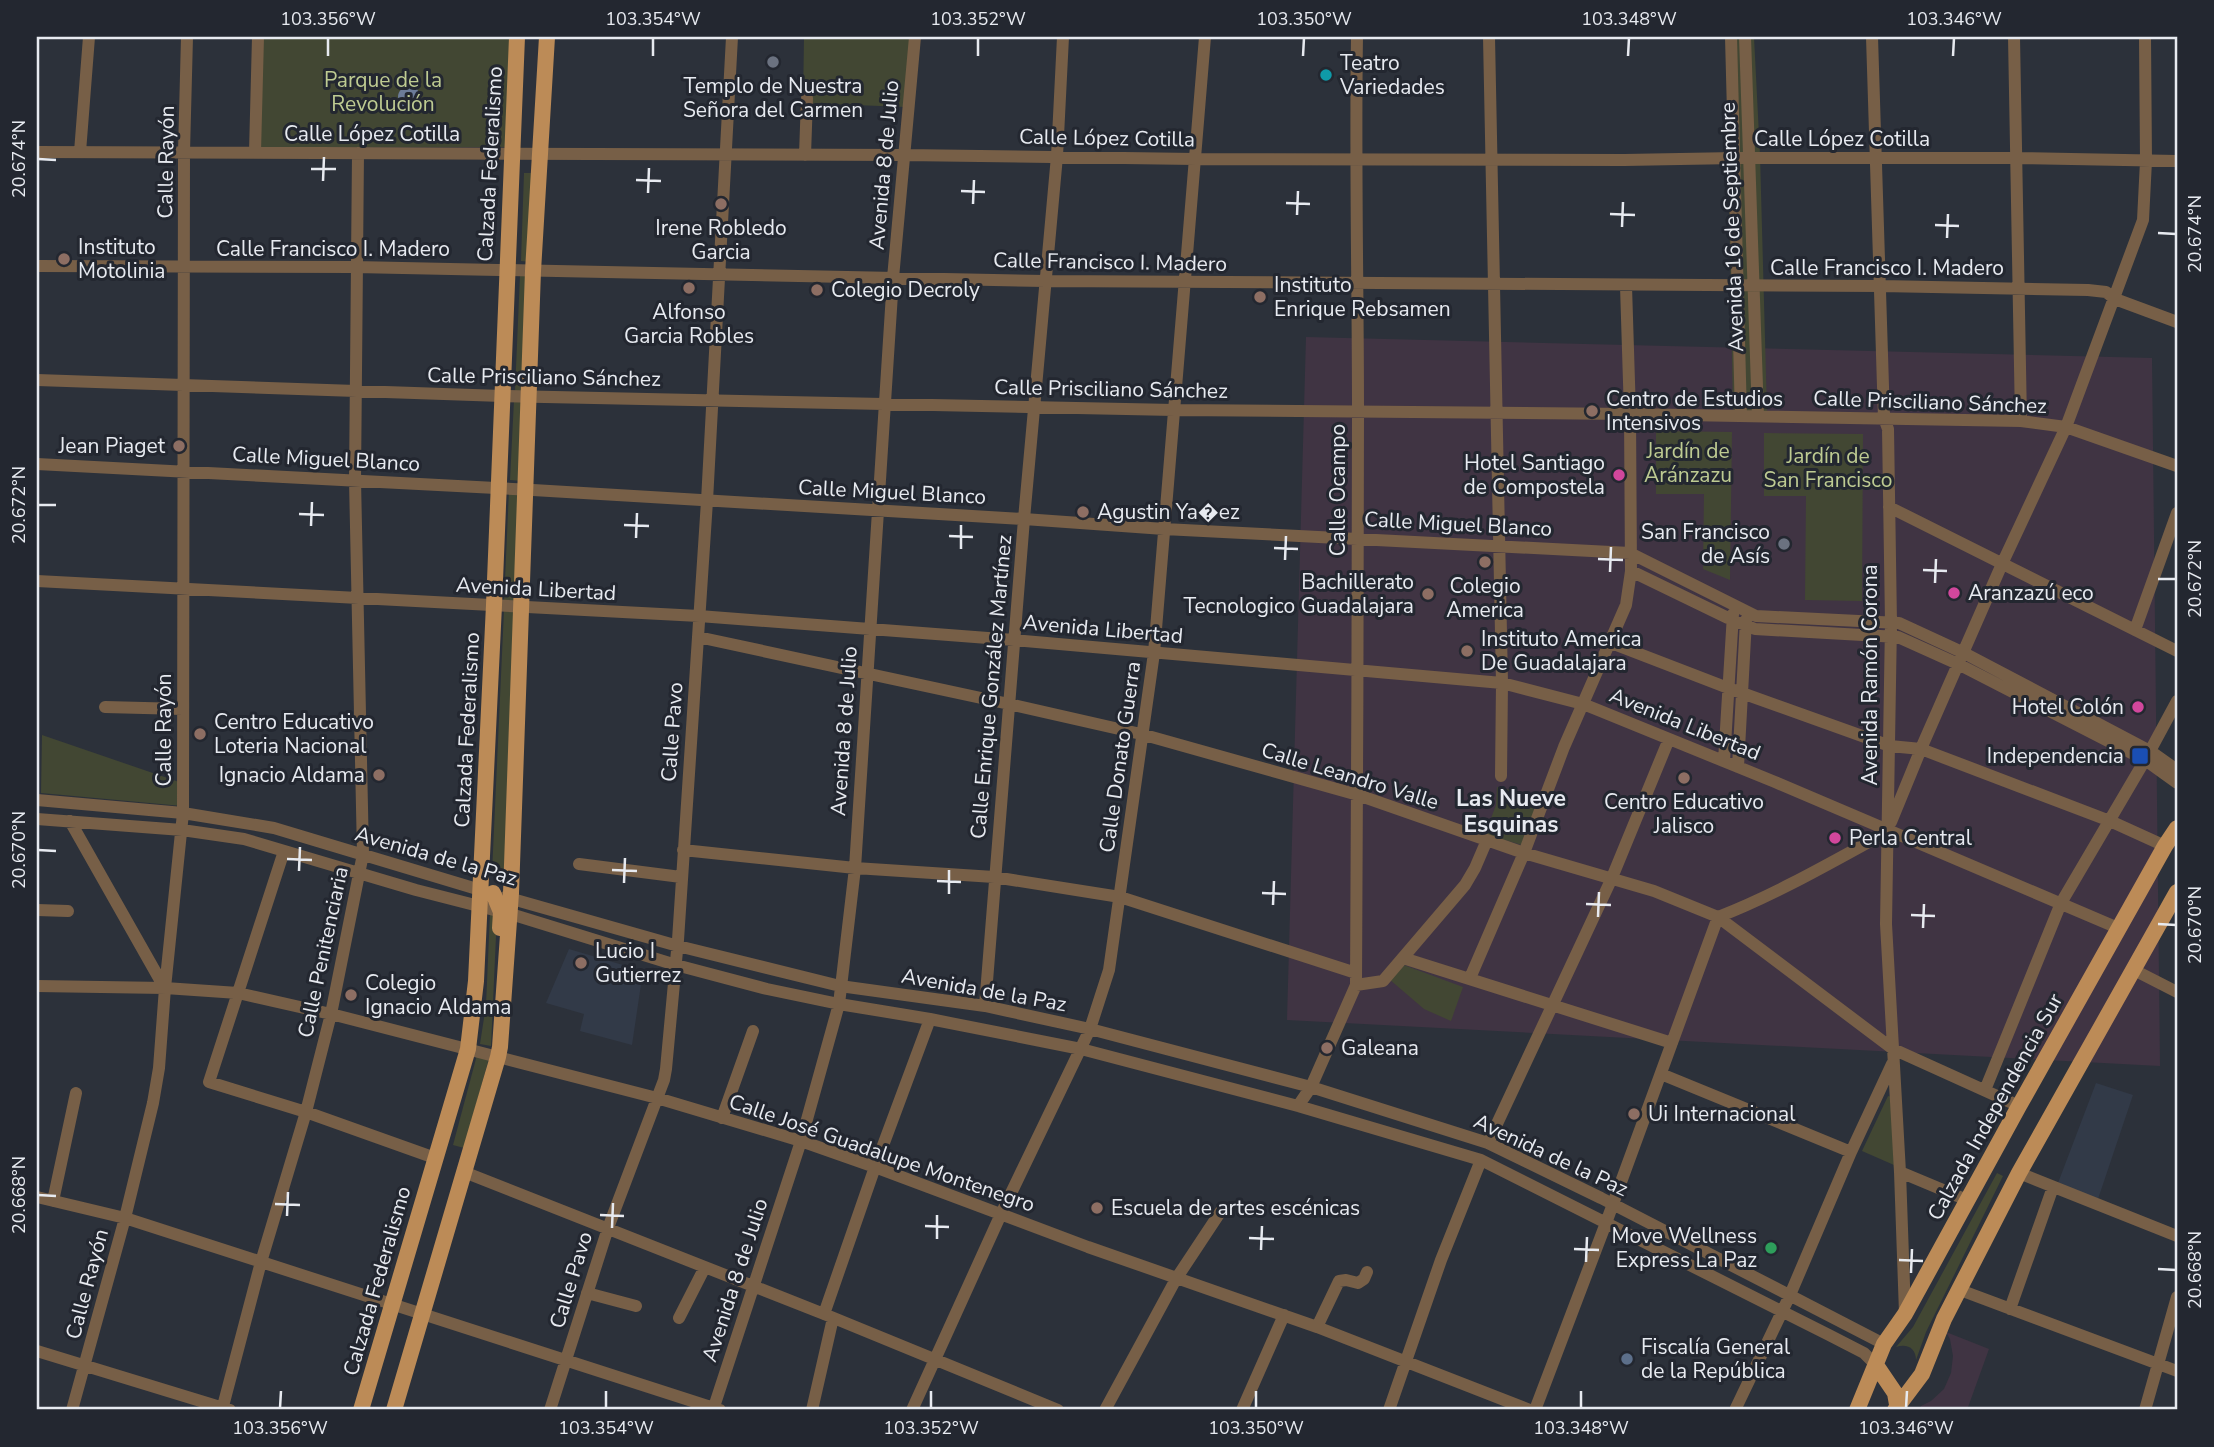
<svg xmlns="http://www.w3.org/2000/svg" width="2214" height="1447" viewBox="0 0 2214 1447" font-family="'Nunito Sans',sans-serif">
	<rect width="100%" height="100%" fill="#2c313a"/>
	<!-- commercial -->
	<path fill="#403443" d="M1306,337L2152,358L2160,1066L1287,1020Z
		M1946,1332L1989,1349L1967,1410H1921V1406L1931,1401L1944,1389L1951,1373L1953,1356L1950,1339Z"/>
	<!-- built -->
	<path fill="#323a48" d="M569,949L643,971L632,1045L580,1031L584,1014L546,1003Z
		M2096,1083L2133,1095L2098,1199L2058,1183Z"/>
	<!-- green -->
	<path fill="#424733" d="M254,37H515L510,147H252Z
		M804,37H911L906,107L803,103Z
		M1726,37H1754L1760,155L1767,412H1733Z
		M524,173H536L532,262L521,261Z
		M520,275H532L527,391H515Z
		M514,400L526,401L522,481L510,480Z
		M1656,431L1732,432L1730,580L1703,569L1704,494H1656Z
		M1764,433L1863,434L1862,601L1805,600L1806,496H1764Z
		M509,490L522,491L517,602H504Z
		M504,610L517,611L504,878L492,873Z
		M42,735L182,783V806L41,793Z
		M1497,787L1541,796L1522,845L1485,834L1496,805Z
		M490,913L497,914L491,1046L480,1044L486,1005Z
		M1401,964L1463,987L1451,1021L1424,1009L1389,979Z
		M477,1055L489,1058L464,1148L453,1145Z
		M1888,1096L1892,1097L1894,1165L1862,1151Z
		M1997,1173L2003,1176L1926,1332L1916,1360C1916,1348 1907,1343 1896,1347L1913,1327Z"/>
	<!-- water -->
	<path fill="#6c7c98" d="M398 97a11 11 0 1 1 22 0a11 11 0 1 1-22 0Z"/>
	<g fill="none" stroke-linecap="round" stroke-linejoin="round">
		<!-- minor -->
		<path stroke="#775f47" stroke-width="12" d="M1489,37L1502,683L1501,776
			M1731,37L1741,416
			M1745,37L1758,416
			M1872,37L1884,418L1888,429L1891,623L1886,924L1900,1172L1905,1313
			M2014,37L2021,421
			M37,152L904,155L1195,159L1624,160L1736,158H2016L2177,161
			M80,152L89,37
			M255,152L258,37
			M805,155L807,98
			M37,266L355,267L1045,281L1881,286L2088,290L2106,292L2115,299L2177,322
			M37,380L502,396L1174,410L1630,414L2021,421L2066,427L2177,466
			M37,464L533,490L1024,519L1164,529L1630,553L1756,616L1899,623L1964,653L2150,751L2177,770
			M1889,507L2177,651
			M1631,571L1728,618L1755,629L1898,637L1958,664L2145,760L2177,783
			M37,581L699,616L1014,640L1502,683L1583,704L1598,710L1775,782L2118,928
			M2135,630L2177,513
			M698,637L1009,704L1141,734L1358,795L1524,853L1654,891L1718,917L1893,1049L2019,1106
			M1611,643L1728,688L1890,746L1921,749L2110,821L2165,846
			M105,707L183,709
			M2150,751L2177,701
			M1724,761L1733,614
			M1738,767L1746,620
			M37,800L183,813L274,828L487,892
			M37,819L182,830L244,839L416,890L514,915L676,965L767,989L839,1004L930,1019L1081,1049L1298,1106L1481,1160L1829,1335L1864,1353L1876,1365
			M70,821L164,987
			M1891,822L1923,744L2002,564L2066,427L2143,220L2146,161L2145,37
			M683,850L855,868L994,877L1120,897L1356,973
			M284,851L209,1082L306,1112L435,1158
			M579,864L681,877
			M505,897L678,946L840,986L985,1006L1090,1029L1311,1087L1488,1143L1601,1198L1884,1344
			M37,910L68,911
			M1718,917C1777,894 1832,862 1887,832
			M1403,958L1672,1043
			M2132,969L2177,992
			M1470,978L1524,853L1564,747L1626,605L1631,571L1630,414L1626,286
			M1356,985C1357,794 1358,604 1358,413C1358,287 1355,162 1357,37
			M37,986L165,988L238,993L331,1014L657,1098L801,1141L875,1167L1088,1247L1317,1327L1530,1410
			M985,1006L1024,519L1057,156L1063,37
			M1661,1074L1851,1152
			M1985,1090L2061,903L2145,760
			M1298,1106L1311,1087L1356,985L1383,981L1465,885L1475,868L1487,840
			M722,1118L753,1031
			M1488,1143L1611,880L1669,739
			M464,1172L824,1314L1058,1410
			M1900,1172L1967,1200
			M2019,1173L2177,1236
			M37,1197L125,1218L720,1410
			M53,1201L76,1093
			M1960,1290L2177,1371
			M587,1293L636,1306
			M2010,1309L2053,1187
			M824,1314L875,1167L930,1019
			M679,1318L705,1267
			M1317,1327L1339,1281L1346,1280L1358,1283L1364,1279L1367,1272
			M37,1351L230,1410
			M72,1410L125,1218L153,1103L159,1068L165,988L183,813L184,152L187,37
			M222,1410L261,1262L306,1112L331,1014L363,854L355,480L358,153
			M550,1410L608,1228L664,1080L666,1069L678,940L707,501L732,37
			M713,1410L801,1141L839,1004L855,868L893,278L915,37
			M812,1410L833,1318
			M912,1410L1001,1214L1090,1029L1109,970L1154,653L1205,37
			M1105,1410L1176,1279L1221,1211
			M1242,1410L1284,1315
			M1389,1410L1441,1260L1481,1160
			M1535,1410L1606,1223L1718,917
			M1735,1410L1790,1295L1851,1152L1892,1064
			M2145,1410L2177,1297"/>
		<!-- major -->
		<path stroke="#bc8b57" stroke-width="16" d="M493,893L501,912L500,928
			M1876,1365L1895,1393L1898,1410
			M361,1410L468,1049L476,981L494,605L517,37
			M394,1410L498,1057L500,1047L511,893L533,271L547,37
			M1857,1410L1884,1344L1905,1314L2019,1106L2165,846L2177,828
			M1895,1410L1922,1374L1944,1319L2019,1173L2177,892"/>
	</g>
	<!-- ticks -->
	<path fill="none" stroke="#e7eaf0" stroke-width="2.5" d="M328,56V38M653,56V38M978,56V38M1303,56L1304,38M1628,56L1629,38M1953,56L1954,38M38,159L56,160M311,169H336M636,180L661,181M323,181L324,157M961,191L985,192M648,193L649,168M1286,203L1310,204M973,204L974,180M1610,214L1635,215M1297,215L1298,191M1935,225L1959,226M1622,227L1623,202M2158,233L2176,234M1947,238L1948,214M38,505H56M299,514L324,515M624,525L649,526M311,526L312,502M949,536L973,537M636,538L637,513M1274,548L1298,549M961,549V525M1598,559L1623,560M1285,560L1286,536M1923,570L1947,571M1610,572L1611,547M2158,579H2176M1935,583L1936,559M38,850L56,851M287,859L312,860M612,870L637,871M299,871L300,847M937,881L961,882M624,883L625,858M1262,893L1286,894M949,894V870M1586,904L1611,905M1273,905L1274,881M1911,915L1935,916M1598,917L1599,892M2158,924L2176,925M1923,928L1924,904M38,1195L56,1196M275,1204L300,1205M600,1215L624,1216M287,1216L288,1192M925,1226L949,1227M612,1228L613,1203M1249,1238L1274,1239M937,1239V1215M1574,1249L1599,1250M1261,1250L1262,1226M1899,1260L1923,1261M1586,1262L1587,1237M2158,1269L2176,1270M1911,1273L1912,1249M280,1408L281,1391M606,1408V1391M931,1408V1391M1256,1408V1391M1581,1408V1391M1906,1408L1907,1391"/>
	<!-- markers -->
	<g fill="#6b7280" stroke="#232730" stroke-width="2.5">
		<circle cx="773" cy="62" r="7"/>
		<circle cx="1784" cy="544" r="7"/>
	</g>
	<circle fill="#0f9aa8" stroke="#232730" stroke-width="2.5" cx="1326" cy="75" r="7"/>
	<g fill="#8d6e63" stroke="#232730" stroke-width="2.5">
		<circle cx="721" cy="204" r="7"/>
		<circle cx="64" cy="259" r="7"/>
		<circle cx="689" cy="288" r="7"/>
		<circle cx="817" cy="290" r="7"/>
		<circle cx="1260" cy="297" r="7"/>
		<circle cx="1592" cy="411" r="7"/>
		<circle cx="179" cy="446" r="7"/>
		<circle cx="1083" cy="512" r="7"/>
		<circle cx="1485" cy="562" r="7"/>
		<circle cx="1428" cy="594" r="7"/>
		<circle cx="1467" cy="651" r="7"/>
		<circle cx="200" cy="734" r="7"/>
		<circle cx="379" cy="775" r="7"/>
		<circle cx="1684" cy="778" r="7"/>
		<circle cx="581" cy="963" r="7"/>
		<circle cx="351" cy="995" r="7"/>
		<circle cx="1327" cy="1048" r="7"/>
		<circle cx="1634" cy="1114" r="7"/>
		<circle cx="1097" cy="1208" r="7"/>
	</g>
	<g fill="#d1479c" stroke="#232730" stroke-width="2.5">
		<circle cx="1619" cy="475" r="7"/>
		<circle cx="1954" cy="593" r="7"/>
		<circle cx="2138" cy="707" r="7"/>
		<circle cx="1835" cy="838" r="7"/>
	</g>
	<rect fill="#1a4fb4" stroke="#232730" stroke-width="2.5" x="2131" y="747" width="18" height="18" rx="3.5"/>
	<circle fill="#2e9e5b" stroke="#232730" stroke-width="2.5" cx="1771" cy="1248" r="7"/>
	<circle fill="#5c6f8a" stroke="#232730" stroke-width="2.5" cx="1627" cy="1359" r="7"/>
	<g text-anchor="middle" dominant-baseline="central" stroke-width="6" stroke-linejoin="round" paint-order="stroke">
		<!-- poi labels -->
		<g font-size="21" fill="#e7eaf0" stroke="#232730" text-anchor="start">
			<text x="1340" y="63">Teatro<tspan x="1340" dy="24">Variedades</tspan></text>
			<text x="773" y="86" text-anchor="middle">Templo de Nuestra<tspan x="773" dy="24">Señora del Carmen</tspan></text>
			<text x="721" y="228" text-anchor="middle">Irene Robledo<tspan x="721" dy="24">Garcia</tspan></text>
			<text x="78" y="247">Instituto<tspan x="78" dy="24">Motolinia</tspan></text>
			<text x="1274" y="285">Instituto<tspan x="1274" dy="24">Enrique Rebsamen</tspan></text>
			<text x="831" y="290">Colegio Decroly</text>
			<text x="689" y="312" text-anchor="middle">Alfonso<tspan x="689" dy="24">Garcia Robles</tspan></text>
			<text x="1606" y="399">Centro de Estudios<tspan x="1606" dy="24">Intensivos</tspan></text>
			<text x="165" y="446" text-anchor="end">Jean Piaget</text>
			<text x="1605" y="463" text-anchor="end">Hotel Santiago<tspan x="1605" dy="24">de Compostela</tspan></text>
			<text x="1097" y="512">Agustin Ya�ez</text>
			<text x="1770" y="532" text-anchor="end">San Francisco<tspan x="1770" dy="24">de Asís</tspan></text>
			<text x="1414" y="582" text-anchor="end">Bachillerato<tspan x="1414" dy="24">Tecnologico Guadalajara</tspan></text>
			<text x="1485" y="586" text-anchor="middle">Colegio<tspan x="1485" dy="24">America</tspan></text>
			<text x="1968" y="593">Aranzazú eco</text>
			<text x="1481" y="639">Instituto America<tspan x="1481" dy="24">De Guadalajara</tspan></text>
			<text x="2124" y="707" text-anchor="end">Hotel Colón</text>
			<text x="214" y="722">Centro Educativo<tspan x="214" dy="24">Loteria Nacional</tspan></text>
			<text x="2124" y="756" text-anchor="end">Independencia</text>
			<text x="365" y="775" text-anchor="end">Ignacio Aldama</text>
			<text x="1684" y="802" text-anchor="middle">Centro Educativo<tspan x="1684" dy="24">Jalisco</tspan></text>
			<text x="1849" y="838">Perla Central</text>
			<text x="595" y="951">Lucio I<tspan x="595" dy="24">Gutierrez</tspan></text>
			<text x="365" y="983">Colegio<tspan x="365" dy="24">Ignacio Aldama</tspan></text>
			<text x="1341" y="1048">Galeana</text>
			<text x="1648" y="1114">Ui Internacional</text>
			<text x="1111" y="1208">Escuela de artes escénicas</text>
			<text x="1757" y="1236" text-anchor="end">Move Wellness<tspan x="1757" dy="24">Express La Paz</tspan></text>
			<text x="1641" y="1347">Fiscalía General<tspan x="1641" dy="24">de la República</tspan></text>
		</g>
		<!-- park labels -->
		<g font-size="21" fill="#becb92" stroke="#232730">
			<text x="383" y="80">Parque de la<tspan x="383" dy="24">Revolución</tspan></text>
			<text x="1688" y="451">Jardín de<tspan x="1688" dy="24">Aránzazu</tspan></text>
			<text x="1828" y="456">Jardín de<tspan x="1828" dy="24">San Francisco</tspan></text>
		</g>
		<!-- street labels -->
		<g font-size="21" fill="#e7eaf0" stroke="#232730">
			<text x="372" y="134">Calle López Cotilla</text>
			<text transform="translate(1107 138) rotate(1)">Calle López Cotilla</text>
			<text x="1842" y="139">Calle López Cotilla</text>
			<text transform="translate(166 162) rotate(-89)">Calle Rayón</text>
			<text transform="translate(490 164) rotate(-87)">Calzada Federalismo</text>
			<text transform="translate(884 165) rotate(-85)">Avenida 8 de Julio</text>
			<text transform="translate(1732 227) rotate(-92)">Avenida 16 de Septiembre</text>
			<text x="333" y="249">Calle Francisco I. Madero</text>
			<text transform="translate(1110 262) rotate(1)">Calle Francisco I. Madero</text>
			<text x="1887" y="268">Calle Francisco I. Madero</text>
			<text transform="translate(544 377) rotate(1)">Calle Prisciliano Sánchez</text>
			<text transform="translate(1111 389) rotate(1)">Calle Prisciliano Sánchez</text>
			<text transform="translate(1930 402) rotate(2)">Calle Prisciliano Sánchez</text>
			<text transform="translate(326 459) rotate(3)">Calle Miguel Blanco</text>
			<text transform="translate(1338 490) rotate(-90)">Calle Ocampo</text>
			<text transform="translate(892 492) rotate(3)">Calle Miguel Blanco</text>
			<text transform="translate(1458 524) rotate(3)">Calle Miguel Blanco</text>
			<text transform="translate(536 589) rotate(3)">Avenida Libertad</text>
			<text transform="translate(1103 629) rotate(5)">Avenida Libertad</text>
			<text transform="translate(1870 675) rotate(-90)">Avenida Ramón Corona</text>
			<text transform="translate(991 687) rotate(-85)">Calle Enrique González Martínez</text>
			<text transform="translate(1685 724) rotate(22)">Avenida Libertad</text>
			<text transform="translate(164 730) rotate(-90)">Calle Rayón</text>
			<text transform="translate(467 730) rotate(-87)">Calzada Federalismo</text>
			<text transform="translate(844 731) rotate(-86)">Avenida 8 de Julio</text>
			<text transform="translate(672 732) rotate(-86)">Calle Pavo</text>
			<text transform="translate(1120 757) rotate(-82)">Calle Donato Guerra</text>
			<text transform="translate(1350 776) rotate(17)">Calle Leandro Valle</text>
			<text transform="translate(436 856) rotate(16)">Avenida de la Paz</text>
			<text transform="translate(323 952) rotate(-78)">Calle Penitenciaria</text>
			<text transform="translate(984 990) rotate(10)">Avenida de la Paz</text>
			<text transform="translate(1995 1107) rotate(-61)">Calzada Independencia Sur</text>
			<text transform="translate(882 1153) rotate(19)">Calle José Guadalupe Montenegro</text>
			<text transform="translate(1551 1155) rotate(25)">Avenida de la Paz</text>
			<text transform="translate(571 1280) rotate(-73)">Calle Pavo</text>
			<text transform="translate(735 1280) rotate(-72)">Avenida 8 de Julio</text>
			<text transform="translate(377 1281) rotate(-74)">Calzada Federalismo</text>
			<text transform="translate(87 1284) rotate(-75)">Calle Rayón</text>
		</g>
		<!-- neighbourhood labels -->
		<g font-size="23" font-weight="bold" fill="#e7eaf0" stroke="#232730">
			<text x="1511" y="798">Las Nueve<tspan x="1511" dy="26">Esquinas</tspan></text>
		</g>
	</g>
	<!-- border -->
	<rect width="2214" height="1447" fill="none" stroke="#232730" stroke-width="77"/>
	<rect x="38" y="38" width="2138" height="1370" fill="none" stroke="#e7eaf0" stroke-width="2.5"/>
	<g font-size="18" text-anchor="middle" fill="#e7eaf0">
		<text x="328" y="25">103.356°W</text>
		<text x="653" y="25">103.354°W</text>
		<text x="978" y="25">103.352°W</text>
		<text x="1304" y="25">103.350°W</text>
		<text x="1629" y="25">103.348°W</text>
		<text x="1954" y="25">103.346°W</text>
		<text transform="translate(19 159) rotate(-90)" y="6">20.674°N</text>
		<text transform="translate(2195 234) rotate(-90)" y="6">20.674°N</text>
		<text transform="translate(19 505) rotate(-90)" y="6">20.672°N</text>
		<text transform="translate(2195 579) rotate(-90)" y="6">20.672°N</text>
		<text transform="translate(19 850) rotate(-90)" y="6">20.670°N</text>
		<text transform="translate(2195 925) rotate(-90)" y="6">20.670°N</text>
		<text transform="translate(19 1195) rotate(-90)" y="6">20.668°N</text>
		<text transform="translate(2195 1270) rotate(-90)" y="6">20.668°N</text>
		<text x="280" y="1434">103.356°W</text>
		<text x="606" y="1434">103.354°W</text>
		<text x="931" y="1434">103.352°W</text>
		<text x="1256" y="1434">103.350°W</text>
		<text x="1581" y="1434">103.348°W</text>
		<text x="1906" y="1434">103.346°W</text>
	</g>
</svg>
